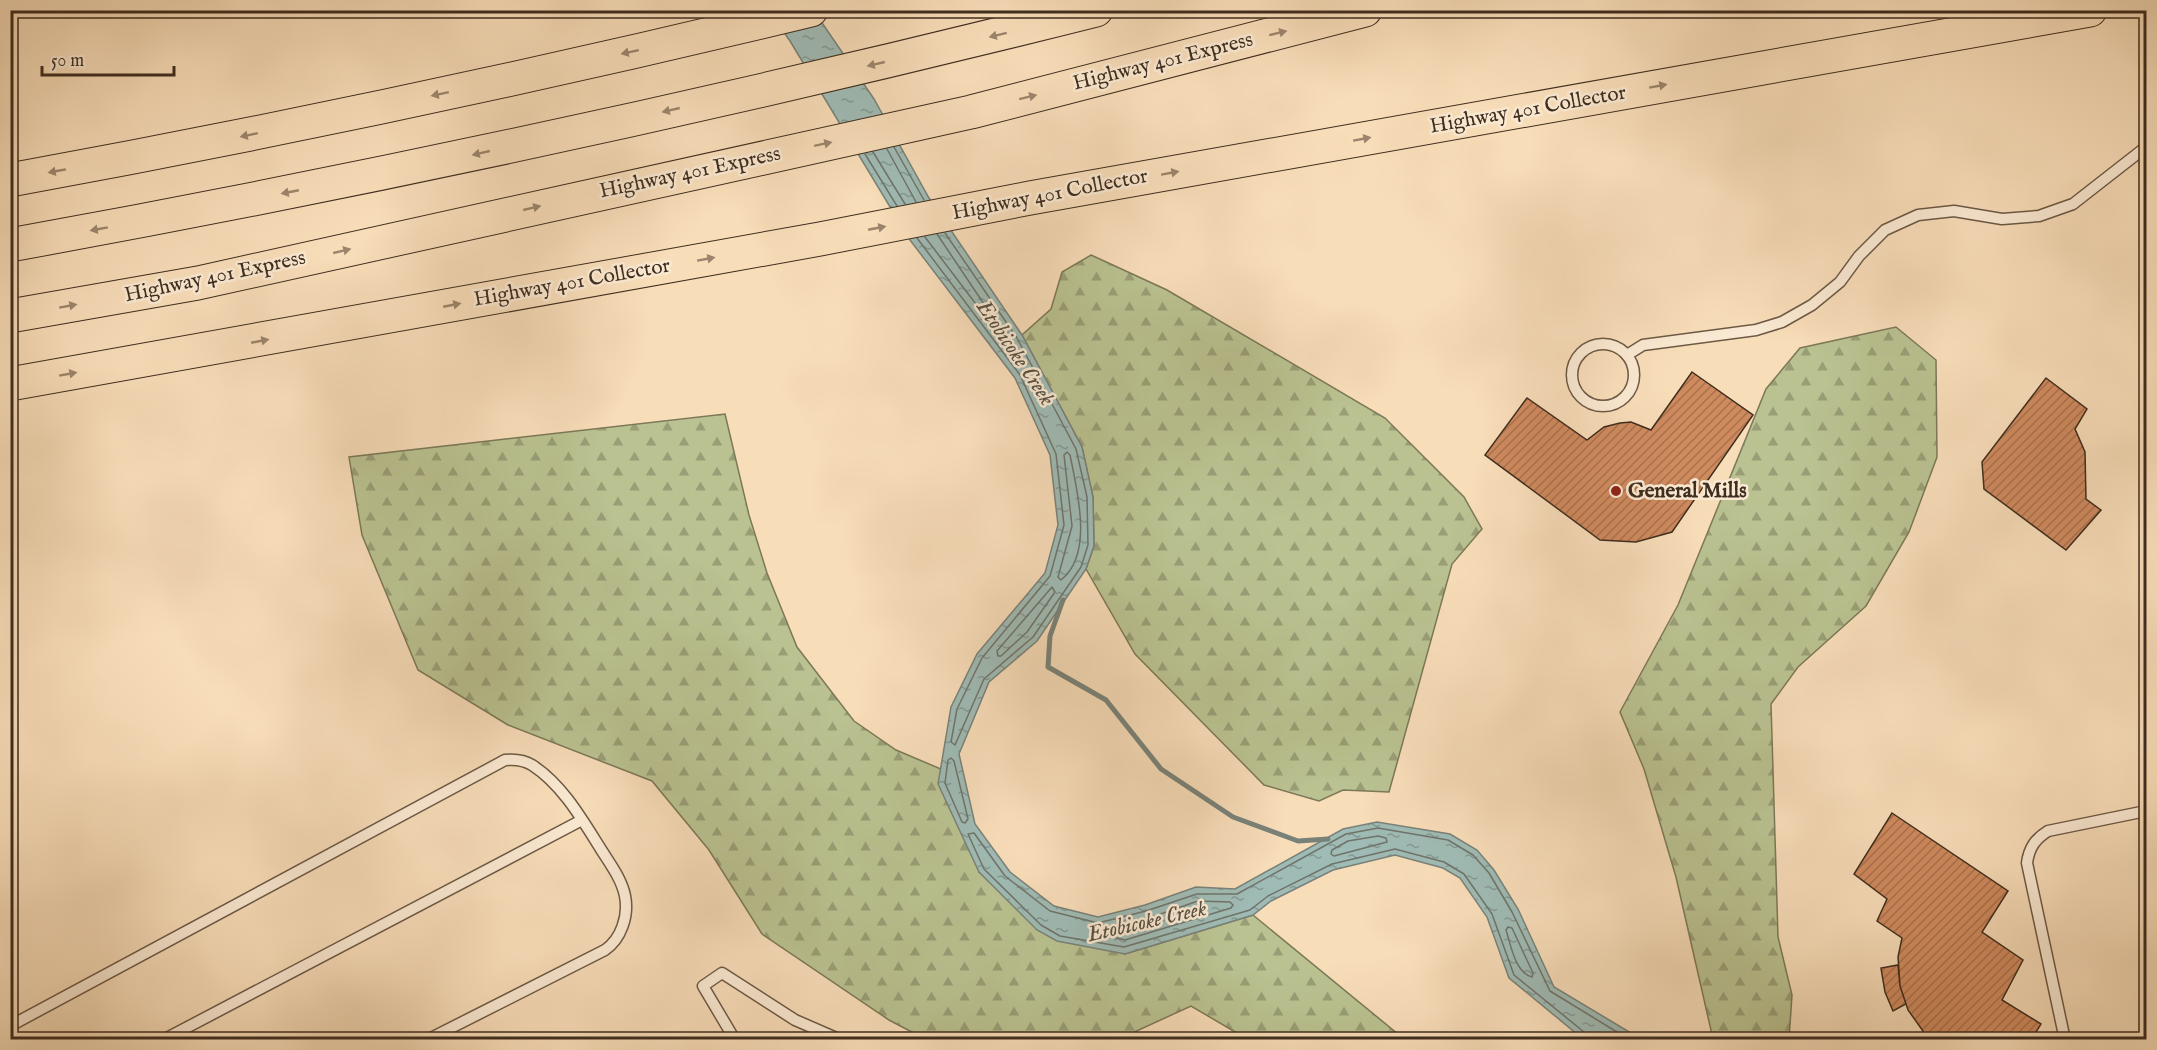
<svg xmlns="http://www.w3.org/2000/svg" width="2157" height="1050" viewBox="0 0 2157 1050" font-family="'IM FELL English',serif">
	<defs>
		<pattern id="forest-firs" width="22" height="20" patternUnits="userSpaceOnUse" patternTransform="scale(1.5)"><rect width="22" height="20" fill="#bac291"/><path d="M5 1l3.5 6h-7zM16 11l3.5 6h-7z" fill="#999e76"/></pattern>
		<pattern id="water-ripples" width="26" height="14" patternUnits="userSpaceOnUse" patternTransform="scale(1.5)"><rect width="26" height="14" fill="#9fbbb5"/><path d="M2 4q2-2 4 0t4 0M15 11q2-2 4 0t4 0" fill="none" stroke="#839893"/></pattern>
		<pattern id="building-hatch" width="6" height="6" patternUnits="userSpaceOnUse" patternTransform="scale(1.5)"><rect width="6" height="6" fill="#cf8a5e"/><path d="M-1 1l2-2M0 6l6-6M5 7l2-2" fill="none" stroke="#a9714d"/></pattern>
	</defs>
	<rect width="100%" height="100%" fill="#f8ddb9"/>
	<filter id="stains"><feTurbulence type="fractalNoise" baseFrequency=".00333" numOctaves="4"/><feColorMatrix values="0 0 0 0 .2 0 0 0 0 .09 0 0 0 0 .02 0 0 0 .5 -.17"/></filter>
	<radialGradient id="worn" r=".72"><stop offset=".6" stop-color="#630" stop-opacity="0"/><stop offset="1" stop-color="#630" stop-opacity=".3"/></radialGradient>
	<!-- forest -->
	<path fill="url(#forest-firs)" stroke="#7c7858" stroke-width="1.5" d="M1091,255L1167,290L1385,418L1464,497L1482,529L1452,564L1389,792L1343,790L1319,801L1264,785L1135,654L1086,569L1094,546L1093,497L1082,447L1022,335L1051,309L1062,272Z
		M1896,327L1936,360L1937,457L1909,532L1866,606L1798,667L1771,704L1778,937L1792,995L1789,1039H1713L1676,877L1644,769L1620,712L1678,605L1766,389L1800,348Z
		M725,414L749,515L767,573L797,647L854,721L896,750L955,775L979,872L1125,954L1253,915L1404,1039H1247L1191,1006L1117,1040L925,1039L889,1020L762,934L709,850L652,781L508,725L418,670L362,535L349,457Z"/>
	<!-- water -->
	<path fill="url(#water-ripples)" stroke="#798279" stroke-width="1.5" d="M769,11H814L874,99L929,198L1022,335L1082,447L1093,497L1094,546L1086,569L1037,641L989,682L959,754L975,824L1010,872L1054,906L1098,917L1145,905L1196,887L1235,889L1343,829L1377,822L1450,834L1477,850L1494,870L1518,909L1554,987L1641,1039H1583L1509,978L1487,917L1460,878L1443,868L1395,855L1333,870L1271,901L1253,915L1125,954L1057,941L1037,930L979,872L938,784L951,707L977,654L1045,573L1058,525L1050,455L1015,378L910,240L790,41Z"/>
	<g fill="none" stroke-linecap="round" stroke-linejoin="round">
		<!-- shore -->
		<path stroke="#6f746a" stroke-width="1.5" d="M894,147L924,200
			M887,149L916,202
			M873,152L905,204
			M865,154L897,206
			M925,237L985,316L989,317L990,313L937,234
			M917,238L1020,375L1056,454L1064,525L1050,576L982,658L957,709L951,742L955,745L984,679L1033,637L1081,567L1088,545L1087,497L1076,449L1017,338L945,233
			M1067,452L1070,455C1077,490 1094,554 1061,580L1058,577L1072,526L1064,455Z
			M1052,587L1055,592L1027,632L1001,656H998L997,651Z
			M951,758L954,761L968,819L965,823L962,822L945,783L948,760Z
			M1378,836L1386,838L1387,842L1334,856L1331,854L1332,850L1348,841Z
			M1198,901L1230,902L1233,905L1231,908L1125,940L1101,934L1102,930L1149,918Z
			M1508,927L1512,928L1533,973L1532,977C1515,972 1511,946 1506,930Z
			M1586,1040L1584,1032L1514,975L1492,914L1464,874L1444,862L1395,849L1332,864L1268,896L1250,910L1124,947L1060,936L1041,925L984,869L968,834L974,833L1005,876L1050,911L1098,923L1146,911L1197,894H1237L1346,834L1378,828L1448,840L1473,855L1489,873L1512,912L1550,991L1630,1040"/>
		<!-- stream -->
		<path stroke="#798279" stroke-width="5" d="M1063,600L1050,636L1048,667L1106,700L1161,769L1233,817L1298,841L1328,839"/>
	</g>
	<!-- building -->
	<path fill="url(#building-hatch)" stroke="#3f2d1e" stroke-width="1.5" d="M1692,372L1753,415L1672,532L1636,542L1600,540L1485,455L1527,398L1587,440L1604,427L1620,423L1631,422L1651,430Z
		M2046,378L2087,409L2075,429L2085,452L2086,499L2101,510L2066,550L1984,489L1982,462Z
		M1892,813L2008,891L1982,932L2023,960L2002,1000L2041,1024L2031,1040H1916L1923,1031L1908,1010L1900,986L1898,957L1902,938L1877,921L1887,899L1854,874Z
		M1898,965L1900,986L1906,1004L1893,1011L1885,992L1881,968Z"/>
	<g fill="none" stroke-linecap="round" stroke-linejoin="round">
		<!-- lane casing -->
		<g stroke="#6d5945" stroke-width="13">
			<path id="lane" d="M1572 375a31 31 0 1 1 62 0a31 31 0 1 1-62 0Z
				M1627,355L1643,345L1756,330L1782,322L1812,305L1840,282L1859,256L1885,230L1918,215L1954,211L2002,219L2039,216L2073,204L2146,147
				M10,1026L505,760C515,759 524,760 532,765C563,785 583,821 602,851C611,865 622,880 625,896C629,916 621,939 605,950L427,1040
				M163,1040L582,820
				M735,1040L703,986L722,973L795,1020L841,1040
				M2065,1040L2027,863C2029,848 2035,839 2048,831L2146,811"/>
		</g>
		<!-- highway casing -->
		<g stroke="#3f2d1e" stroke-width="35">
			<path id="highway" d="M10,180C279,131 546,74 811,10
				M10,245C375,179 737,100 1096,10
				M10,316L198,283L971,112L1365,10
				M10,384L820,239L1030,198L2090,10"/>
		</g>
		<!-- lane -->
		<use href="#lane" stroke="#fae9d2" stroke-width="10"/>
		<!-- highway -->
		<use href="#highway" stroke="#f8ddb9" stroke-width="33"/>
	</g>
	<!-- one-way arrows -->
	<defs><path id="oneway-solid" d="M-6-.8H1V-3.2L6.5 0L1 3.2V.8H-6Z" transform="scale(1.5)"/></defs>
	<g fill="#9c856c">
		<use href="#oneway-solid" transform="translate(1278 33) rotate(-14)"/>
		<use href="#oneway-solid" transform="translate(998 35) rotate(166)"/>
		<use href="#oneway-solid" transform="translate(630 52) rotate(168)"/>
		<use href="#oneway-solid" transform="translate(876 64) rotate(167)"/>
		<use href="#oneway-solid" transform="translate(1658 86) rotate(-10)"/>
		<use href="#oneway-solid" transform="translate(440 94) rotate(168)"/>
		<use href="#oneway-solid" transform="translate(1028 97) rotate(-14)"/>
		<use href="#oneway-solid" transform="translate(671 110) rotate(167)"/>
		<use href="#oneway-solid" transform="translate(249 135) rotate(168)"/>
		<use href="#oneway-solid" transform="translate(1362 139) rotate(-10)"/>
		<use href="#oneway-solid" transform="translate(823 144) rotate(-12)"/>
		<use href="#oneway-solid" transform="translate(481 153) rotate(167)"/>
		<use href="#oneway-solid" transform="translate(57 171) rotate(170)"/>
		<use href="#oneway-solid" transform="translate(1170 173) rotate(-10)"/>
		<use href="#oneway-solid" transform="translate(290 192) rotate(169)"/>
		<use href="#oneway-solid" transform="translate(532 208) rotate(-13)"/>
		<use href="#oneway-solid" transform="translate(877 228) rotate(-11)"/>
		<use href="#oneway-solid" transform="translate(99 229) rotate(170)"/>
		<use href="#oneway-solid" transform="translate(342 251) rotate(-13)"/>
		<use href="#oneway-solid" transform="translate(706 259) rotate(-10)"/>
		<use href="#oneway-solid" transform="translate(452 305) rotate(-11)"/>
		<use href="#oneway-solid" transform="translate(68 306) rotate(-10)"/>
		<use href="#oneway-solid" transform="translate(260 341) rotate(-11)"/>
		<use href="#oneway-solid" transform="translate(68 374) rotate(-10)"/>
	</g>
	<!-- markers -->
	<circle fill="#8f2418" stroke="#fae9d2" stroke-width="2" cx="1616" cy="491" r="6"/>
	<g text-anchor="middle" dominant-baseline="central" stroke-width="5" stroke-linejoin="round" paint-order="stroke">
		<!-- street labels -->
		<g font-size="21" fill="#3f2d1e" stroke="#fae9d2">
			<text transform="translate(1163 62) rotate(-14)">Highway 401 Express</text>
			<text transform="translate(1528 110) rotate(-10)">Highway 401 Collector</text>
			<text transform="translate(690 173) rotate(-12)">Highway 401 Express</text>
			<text transform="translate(1050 195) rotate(-11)">Highway 401 Collector</text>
			<text transform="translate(215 277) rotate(-12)">Highway 401 Express</text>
			<text transform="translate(572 283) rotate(-10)">Highway 401 Collector</text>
		</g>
		<!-- poi labels -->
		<g font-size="21" font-weight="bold" fill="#3f2d1e" stroke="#fae9d2" text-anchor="start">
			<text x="1628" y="491">General Mills</text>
		</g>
		<!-- water labels -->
		<g font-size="22" font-style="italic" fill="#575044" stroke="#fae9d2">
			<text transform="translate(1015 353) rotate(56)">Etobicoke Creek</text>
			<text transform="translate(1147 922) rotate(-13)">Etobicoke Creek</text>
		</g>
	</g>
	<!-- margin -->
	<rect width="2157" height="1050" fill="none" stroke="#f8ddb9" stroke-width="36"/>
	<rect x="12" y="12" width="2133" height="1026" fill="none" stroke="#3f2d1e" stroke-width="3"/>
	<rect x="18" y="18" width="2121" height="1014" fill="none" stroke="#3f2d1e" stroke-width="1.5"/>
	<!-- scale -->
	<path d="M42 66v9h132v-9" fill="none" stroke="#3f2d1e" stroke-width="3"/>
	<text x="51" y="66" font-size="18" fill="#3f2d1e" stroke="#fae9d2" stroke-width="4.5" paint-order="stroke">50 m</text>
	<rect width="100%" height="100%" filter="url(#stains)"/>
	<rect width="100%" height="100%" fill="url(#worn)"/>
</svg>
